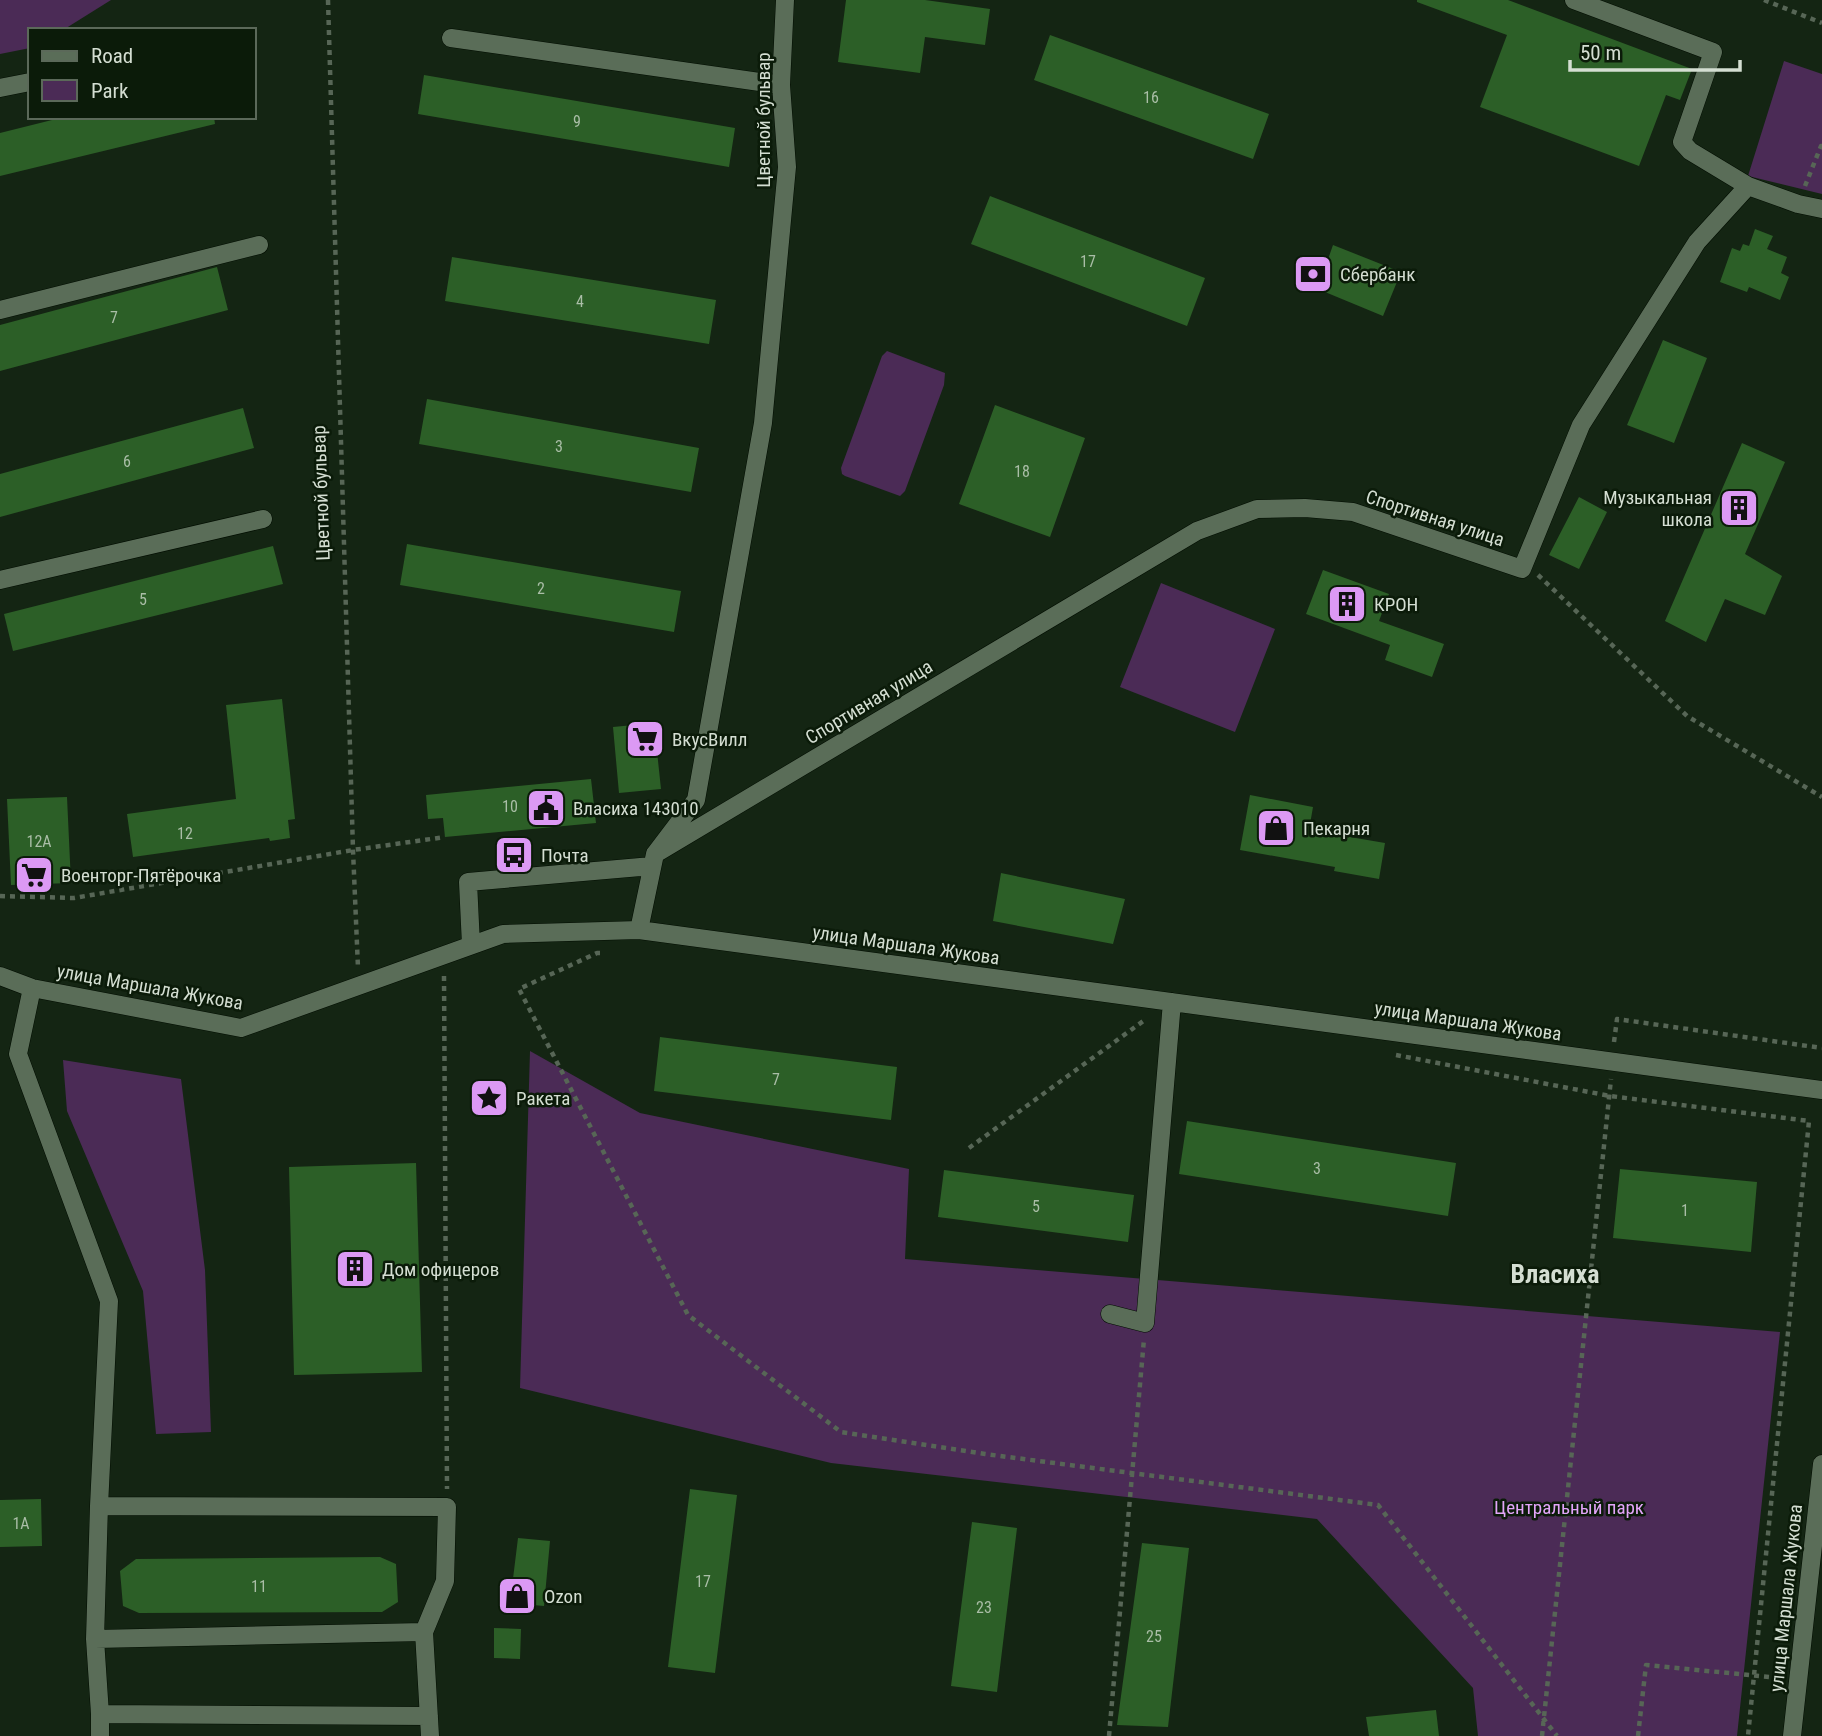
<svg xmlns="http://www.w3.org/2000/svg" width="1822" height="1736" viewBox="0 0 1822 1736" font-family="'Roboto Condensed',sans-serif">
	<rect width="100%" height="100%" fill="#142513"/>
	<!-- green -->
	<path fill="#4b2b56" d="M0,0H111L63,30H30V48L0,54Z
		M1784,61L1822,74V194L1748,176Z
		M887,351L945,373L944,385L905,491L900,496L845,476L842,474L841,468L882,356Z
		M1161,583L1275,629L1235,732L1120,687Z
		M530,1051L640,1113L909,1169L905,1259L1780,1332L1737,1736H1478L1473,1688L1317,1519L831,1463L520,1388Z
		M63,1060L181,1079L205,1270L211,1432L156,1434L143,1291L67,1111Z"/>
	<!-- building -->
	<path fill="#2c5f27" d="M846,0H925L990,9L985,45L925,37L920,73L838,62Z
		M1417,0H1508L1692,69L1680,100L1666,95L1639,166L1480,107L1507,35L1417,2Z
		M1050,35L1269,114L1253,159L1034,80Z
		M424,75L735,128L729,167L418,114Z
		M64,117H214L215,124L0,176V133Z
		M990,196L1205,278L1187,326L971,244Z
		M1755,229L1773,236L1767,249L1787,257L1781,273L1789,277L1780,300L1749,287L1747,292L1720,282L1732,248L1740,251L1743,244L1749,246Z
		M1333,245L1401,272L1383,316L1296,280L1306,257L1326,265Z
		M452,257L716,300L709,344L445,301Z
		M217,267L228,310L0,371V325Z
		M1663,340L1707,358L1674,443L1627,425Z
		M427,399L699,448L691,492L419,444Z
		M995,405L1085,438L1050,537L959,504Z
		M243,408L254,448L0,517V474Z
		M1742,443L1785,462L1745,554L1782,576L1765,615L1725,599L1706,642L1665,621Z
		M1579,497L1607,512L1579,569L1549,555Z
		M407,544L681,591L674,632L400,585Z
		M273,546L283,584L13,651L4,614Z
		M1323,570L1389,594L1379,621L1444,644L1432,677L1385,660L1390,645L1306,614Z
		M282,699L295,819L288,820L290,838L270,841L269,838L133,857L127,814L236,799L226,705Z
		M654,723L661,789L619,793L613,727Z
		M591,779L596,823L445,837L443,818L428,819L426,795Z
		M1250,795L1313,807L1309,830L1385,843L1379,879L1334,871L1335,867L1240,850Z
		M67,797L71,883L11,885L7,799Z
		M1001,873L1125,899L1113,944L993,921Z
		M660,1037L897,1067L891,1120L654,1091Z
		M1187,1121L1456,1163L1448,1216L1179,1174Z
		M416,1163L422,1372L294,1375L289,1167Z
		M1620,1169L1757,1182L1751,1252L1613,1238Z
		M944,1170L1134,1195L1128,1242L938,1217Z
		M690,1489L737,1495L715,1673L668,1667Z
		M41,1499L42,1546L0,1547V1500Z
		M972,1522L1017,1528L997,1692L951,1686Z
		M518,1538L550,1541L544,1606L510,1603Z
		M1142,1543L1189,1548L1168,1727L1117,1725Z
		M380,1557L396,1564L398,1602L382,1612L139,1613L123,1606L120,1571L136,1559Z
		M494,1628L521,1629L520,1659L494,1658Z
		M1436,1710L1439,1736H1369L1366,1717Z"/>
	<g fill="none" stroke-linecap="round" stroke-linejoin="round">
		<!-- minor casing -->
		<g stroke="#020d01" stroke-width="19">
			<path id="minor" d="M451,38L781,85
				M0,88L30,82
				M1748,186L1798,204L1822,209
				M0,310L259,245
				M0,580L263,519
				M655,854L1197,531L1257,509L1305,508L1353,512L1522,569L1581,425L1697,242L1748,186L1690,151L1682,142L1713,52L1574,0
				M639,930L655,854L696,800L763,423L787,167L781,85L785,0
				M471,945L468,882L652,866
				M0,976L32,988L241,1028L503,934L639,930L1822,1090
				M32,988L18,1054L109,1301L99,1506
				M1110,1314L1145,1323L1172,1002
				M95,1639L99,1506L447,1507L445,1581L424,1632
				M100,1714V1736
				M429,1716L100,1714L95,1639L424,1632L430,1736
				M1792,1736L1822,1464"/>
		</g>
		<!-- path -->
		<path stroke="#576656" stroke-width="4.5" stroke-dasharray="5 5" stroke-linecap="butt" d="M328,0L353,850L358,968
			M1764,0L1822,23
			M1805,186L1821,146H1822
			M1538,575L1687,716L1822,797
			M0,896L74,898L353,850L445,837
			M600,953H597L519,989L688,1315L841,1432L985,1454L1378,1505L1557,1736
			M444,976L447,1489
			M1614,1042L1617,1019L1822,1048
			M1396,1055L1610,1096L1809,1121L1748,1736
			M969,1148L1146,1019
			M1109,1736L1144,1339
			M1542,1736L1611,1079
			M1638,1736L1646,1665L1780,1678"/>
		<!-- minor -->
		<use href="#minor" stroke="#5a6d58" stroke-width="18"/>
	</g>
	<!-- icons -->
	<defs>
		<g id="bank-square" transform="scale(2.0125)"><rect x="-9" y="-9" width="18" height="18" rx="4" fill="#dc99f4" stroke="#0b1b09"/><path d="M-6-4H6V4H-6ZM0-2.3a2.3 2.3 0 1 0 0 4.6a2.3 2.3 0 1 0 0-4.6Z" fill="#111"/></g>
		<g id="building-square" transform="scale(2.0125)"><rect x="-9" y="-9" width="18" height="18" rx="4" fill="#dc99f4" stroke="#0b1b09"/><path d="M-4-6H4V6H1V3H-1V6H-4ZM-2.5-4.3h1.7v1.8h-1.7ZM.8-4.3h1.7v1.8H.8ZM-2.5-1h1.7V.8h-1.7ZM.8-1h1.7V.8H.8Z" fill="#111"/></g>
		<g id="supermarket-square" transform="scale(2.0125)"><rect x="-9" y="-9" width="18" height="18" rx="4" fill="#dc99f4" stroke="#0b1b09"/><path d="M-6-5.5h2.5l.6 2H6L4.5 2H-2.5L-4.4-4H-6ZM-1.5 3.2a1.3 1.3 0 1 0 .1 0ZM3 3.2a1.3 1.3 0 1 0 .1 0Z" fill="#111"/></g>
		<g id="civic-square" transform="scale(2.0125)"><rect x="-9" y="-9" width="18" height="18" rx="4" fill="#dc99f4" stroke="#0b1b09"/><path d="M-.6-6.5H3V-4.5H.6V-3L4-1V1h2V6H-6V1h2V-1L-.6-3ZM-1.2 2.5V6h2.4V2.5Z" fill="#111"/></g>
		<g id="shop-square" transform="scale(2.0125)"><rect x="-9" y="-9" width="18" height="18" rx="4" fill="#dc99f4" stroke="#0b1b09"/><path d="M-5-2.5h2.3a2.7 3.5 0 0 1 5.4 0H5L5.5 6h-11ZM-1.5-2.5h3a1.5 2.3 0 0 0-3 0Z" fill="#111"/></g>
		<g id="bus-square" transform="scale(2.0125)"><rect x="-9" y="-9" width="18" height="18" rx="4" fill="#dc99f4" stroke="#0b1b09"/><path d="M-5-6H5V4H4V6H2V4H-2V6H-4V4H-5ZM-3.5-4V0h7V-4ZM-3.5 1.2v1.5H-2V1.2ZM2 1.2v1.5H3.5V1.2Z" fill="#111"/></g>
		<g id="sight-square" transform="scale(2.0125)"><rect x="-9" y="-9" width="18" height="18" rx="4" fill="#dc99f4" stroke="#0b1b09"/><path d="M0-6L1.8-2.2L6-1.7L2.9 1.2L3.7 5.4L0 3.3L-3.7 5.4L-2.9 1.2L-6-1.7L-1.8-2.2Z" fill="#111"/></g>
	</defs>
	<g fill-rule="evenodd">
		<use href="#bank-square" x="1313" y="274"/>
		<use href="#building-square" x="1739" y="508"/>
		<use href="#building-square" x="1347" y="604"/>
		<use href="#supermarket-square" x="645" y="739"/>
		<use href="#civic-square" x="546" y="808"/>
		<use href="#shop-square" x="1276" y="828"/>
		<use href="#bus-square" x="514" y="855"/>
		<use href="#supermarket-square" x="34" y="875"/>
		<use href="#sight-square" x="489" y="1098"/>
		<use href="#building-square" x="355" y="1269"/>
		<use href="#shop-square" x="517" y="1596"/>
	</g>
	<g text-anchor="middle" dominant-baseline="central" stroke-width="5" stroke-linejoin="round" paint-order="stroke">
		<!-- number labels -->
		<g font-size="16" fill="#aabea7">
			<text x="1151" y="97">16</text>
			<text x="577" y="121">9</text>
			<text x="1088" y="261">17</text>
			<text x="580" y="301">4</text>
			<text x="114" y="317">7</text>
			<text x="559" y="446">3</text>
			<text x="127" y="461">6</text>
			<text x="1022" y="471">18</text>
			<text x="541" y="588">2</text>
			<text x="143" y="599">5</text>
			<text x="510" y="806">10</text>
			<text x="185" y="833">12</text>
			<text x="39" y="841">12А</text>
			<text x="776" y="1079">7</text>
			<text x="1317" y="1168">3</text>
			<text x="1036" y="1206">5</text>
			<text x="1685" y="1210">1</text>
			<text x="21" y="1523">1А</text>
			<text x="703" y="1581">17</text>
			<text x="259" y="1586">11</text>
			<text x="984" y="1607">23</text>
			<text x="1154" y="1636">25</text>
		</g>
		<!-- street labels -->
		<g font-size="19" fill="#d4ded2" stroke="#0b1b09">
			<text transform="translate(763 120) rotate(-90)">Цветной бульвар</text>
			<text transform="translate(321 493) rotate(-92)">Цветной бульвар</text>
			<text transform="translate(1435 518) rotate(18)">Спортивная улица</text>
			<text transform="translate(869 702) rotate(-31)">Спортивная улица</text>
			<text transform="translate(906 945) rotate(8)">улица Маршала Жукова</text>
			<text transform="translate(150 987) rotate(10)">улица Маршала Жукова</text>
			<text transform="translate(1468 1021) rotate(8)">улица Маршала Жукова</text>
			<text transform="translate(1786 1598) rotate(-84)">улица Маршала Жукова</text>
		</g>
		<!-- poi labels -->
		<g font-size="19" fill="#d4ded2" stroke="#0b1b09" text-anchor="start">
			<text x="1340" y="274">Сбербанк</text>
			<text x="1712" y="497" text-anchor="end">Музыкальная<tspan x="1712" dy="22">школа</tspan></text>
			<text x="1374" y="604">КРОН</text>
			<text x="672" y="739">ВкусВилл</text>
			<text x="573" y="808">Власиха 143010</text>
			<text x="1303" y="828">Пекарня</text>
			<text x="541" y="855">Почта</text>
			<text x="61" y="875">Военторг-Пятёрочка</text>
			<text x="516" y="1098">Ракета</text>
			<text x="382" y="1269">Дом офицеров</text>
			<text x="544" y="1596">Ozon</text>
		</g>
		<!-- park labels -->
		<g font-size="19" fill="#e3a5f9" stroke="#0b1b09">
			<text x="1569" y="1507">Центральный парк</text>
		</g>
		<!-- district labels -->
		<g font-size="26" font-weight="bold" fill="#d4ded2" stroke="#0b1b09">
			<text x="1555" y="1274">Власиха</text>
		</g>
	</g>
	<!-- legend -->
	<rect x="28" y="28" width="228" height="91" fill="#0b1b09" stroke="#5b6959" stroke-width="2"/>
	<rect x="42" y="51" width="35" height="10" fill="#5a6d58" stroke="#5b6959" stroke-width="2"/>
	<text x="91" y="63" font-size="21" fill="#d4ded2">Road</text>
	<rect x="42" y="80" width="35" height="21" fill="#4b2b56" stroke="#5b6959" stroke-width="2"/>
	<text x="91" y="98" font-size="21" fill="#d4ded2">Park</text>
	<!-- scale -->
	<path d="M1570 60v10h170v-10" fill="none" stroke="#d4ded2" stroke-width="3.5"/>
	<text x="1580" y="60" font-size="21" fill="#d4ded2" stroke="#0b1b09" stroke-width="5" paint-order="stroke">50 m</text>
</svg>
